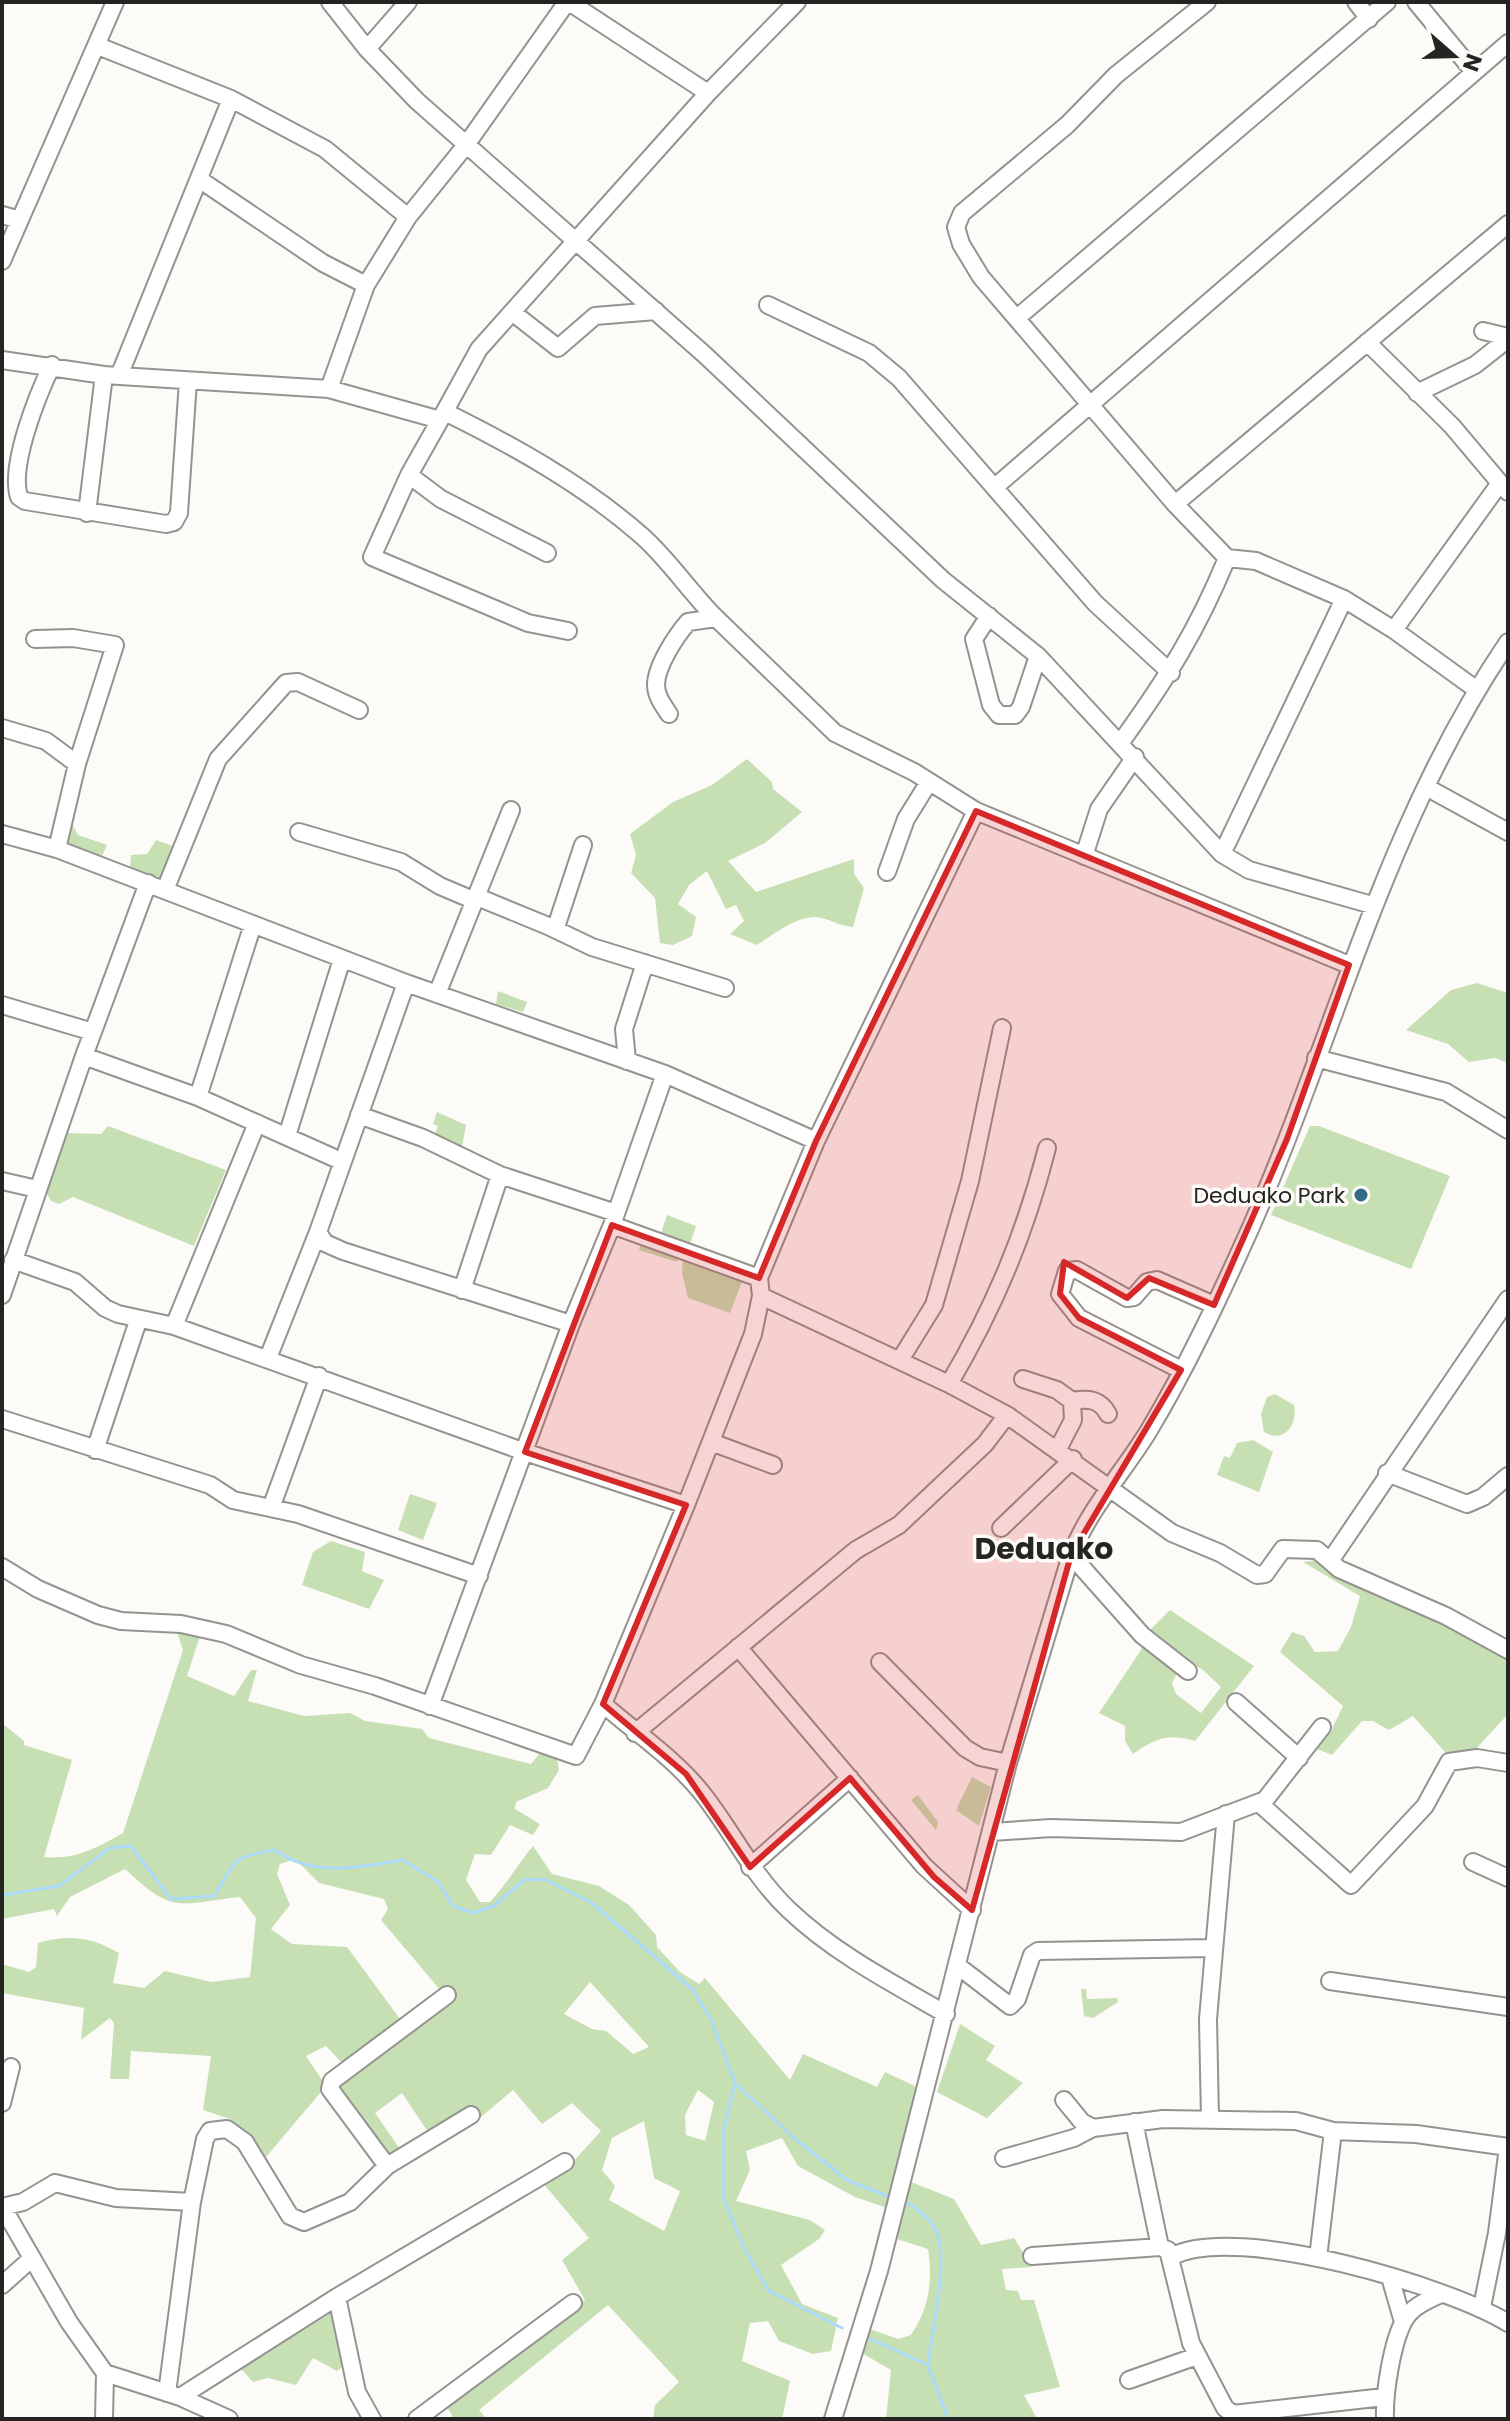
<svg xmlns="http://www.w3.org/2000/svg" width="1510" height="2421" viewBox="0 0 1510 2421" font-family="Poppins,sans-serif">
	<rect width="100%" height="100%" fill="#fdfbf8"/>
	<!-- green -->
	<path fill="#c6e0b4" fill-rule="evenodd" d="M747,759L772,782L773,789L802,812L765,843L728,861L756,892L854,859V874L864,888L853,927C839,926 828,918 815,917C795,917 773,935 757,945L730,934L744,921L736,905L726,909L707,871L689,885L678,904L696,917L692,936L673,945L660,943L655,898L631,873L636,855L630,834L673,802L712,785Z
		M70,820L78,835L107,845L102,856L68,846Z
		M156,840L173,846L161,876L157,878L130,868L131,855L147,854Z
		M1477,983L1508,993V1063L1495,1058L1469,1062L1448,1044L1406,1030L1451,990Z
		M498,991L527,1002L523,1012L496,1004Z
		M437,1112L466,1125L462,1147L434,1136L438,1126L433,1124Z
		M108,1126L226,1170L194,1246L73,1197L59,1204L51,1201L45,1190L68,1133L101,1134Z
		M1310,1126H1319L1450,1176L1411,1269L1271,1215Z
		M667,1215L696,1226L690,1244L661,1233Z
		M641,1243L679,1258L677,1262L639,1250Z
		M683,1260L742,1282L730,1313L688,1298L682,1273Z
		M1275,1394L1294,1405C1298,1425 1284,1444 1264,1432L1261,1414L1267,1397Z
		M1253,1440L1273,1452L1259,1492L1217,1475L1224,1456L1230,1458L1237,1443Z
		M410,1494L437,1503L423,1540L398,1530Z
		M331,1541L365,1552L362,1571L384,1580L369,1609L302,1585L313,1552Z
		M1317,1560L1508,1658V1714L1474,1751L1445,1752L1413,1716L1389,1730L1373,1721H1362L1332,1755L1317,1749L1330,1733L1343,1706L1280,1652L1292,1632L1304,1636L1315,1652L1338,1651L1351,1627L1360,1596L1303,1562Z
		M1170,1610L1254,1666L1195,1741C1169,1733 1155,1738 1133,1754L1125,1741V1726L1099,1713L1143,1647H1153L1180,1668L1172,1683L1176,1694L1201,1713L1221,1687L1203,1670L1149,1640L1148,1632Z
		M175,1626L202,1630L187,1676L234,1696L251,1670H257L248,1701L304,1716L350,1713L365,1721L422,1729L429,1738L531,1764L540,1753L557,1759L559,1770L548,1788L516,1802L515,1809L540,1824L533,1835L510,1825L491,1855L475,1854L466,1880L480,1902H490C507,1884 517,1865 533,1846L552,1874L599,1886L629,1905L656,1935L657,1947L680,1972L699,1984L705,1978L790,2080L803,2054L877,2087L885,2072L917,2087L887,2208L855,2197L798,2166L782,2138L746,2151L750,2170L736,2201L810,2220L825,2230L819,2239L781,2265L802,2304L838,2318L831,2351L813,2354L779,2341L768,2321L750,2323L742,2361L790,2381L782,2419H653L655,2405L679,2382L608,2305L479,2410L487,2419H454L447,2407L585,2300L562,2260L589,2238L543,2183L570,2165L601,2131L572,2103L542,2124L513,2090L474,2123L428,2132L402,2093L375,2113L402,2152L391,2159L335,2089L441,1991L381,1920L388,1909L384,1899L319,1883L295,1859L280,1864L277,1874L290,1905L271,1929L292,1944L347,1947L403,2023L343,2064L326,2046L306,2056L326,2086L266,2157L230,2119L203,2110L211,2056L131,2051L129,2079H110L114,2023L110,2018L81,2040L84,2008L2,1993V1964L29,1972L36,1967L38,1943C69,1934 92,1937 119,1953L113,1983L144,1988L165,1971L211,1982L250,1977L256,1918L240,1897C177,1904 174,1915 125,1869L70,1897L57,1916L54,1909L2,1919V1723L24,1741V1745L72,1760L44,1857C76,1860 96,1848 123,1833L183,1650ZM590,1982L649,2047L633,2054L606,2031L592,2029L564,2014ZM698,2090L714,2102L705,2141L686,2135L685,2115ZM644,2121L654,2178L680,2191L664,2231L609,2200L615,2186L602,2170L612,2138Z
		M972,1777L991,1787L979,1826L956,1810Z
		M918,1795L938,1822L936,1830L911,1800Z
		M1081,1989H1086L1087,1999L1117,1998L1118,2002L1093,2018L1084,2016Z
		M960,2024L995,2046L986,2060L1023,2083L987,2118L937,2092Z
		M911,2182L954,2199L981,2245L1014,2238L1032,2267L1002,2269L1006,2290L1018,2291L1021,2300H1034L1060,2387L1024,2395L1037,2419H886L891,2370L862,2353L870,2329L898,2339L911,2335C929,2308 933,2282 928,2249L897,2239Z
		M336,2310L342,2367L337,2371L313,2358L296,2385L268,2378L253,2382L241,2369Z"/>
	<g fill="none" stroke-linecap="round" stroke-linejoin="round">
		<!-- stream -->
		<path stroke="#abdafa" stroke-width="3" d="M2,1895L59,1886L110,1848L131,1846L171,1899L214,1896C237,1860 228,1858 275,1850C313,1878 359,1867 403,1860L438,1882L453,1906L474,1913L495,1905L524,1880L544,1879L592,1903L692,1989L711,2019L735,2083L723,2132V2197L744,2248L769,2291L842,2328
			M735,2083L793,2137L847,2180L892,2198
			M906,2202C918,2208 935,2223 939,2238C946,2270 932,2331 928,2365
			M864,2336L928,2365L948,2419"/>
		<!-- minor casing -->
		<g stroke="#949390" stroke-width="20">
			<path id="minor" d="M330,2L367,49L417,101L705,355L943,580L1038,656L1222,854L1249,870L1372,905
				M569,2L708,93
				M1207,2L1116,75L1067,125L962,213L956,227L961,244L981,277L1175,504L1227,558L1256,561L1344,599L1394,630L1500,483L1508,492
				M1356,2L1369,19
				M1416,2L1474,72
				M98,46L231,99L325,149L408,217
				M367,49L408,2
				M199,179L323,263L366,285
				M2,215L20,220
				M2,261L115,2
				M768,305L869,353L899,378L1095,603L1171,673
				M512,312L558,348L595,316L656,311
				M1017,318L1387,2
				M1483,331L1508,337
				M1367,342L1452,426L1500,483
				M2,360L104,375L329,389L440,420L479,349L708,93L797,2
				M52,365C38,394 9,465 19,497L25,501L166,524L174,522L179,513L188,381
				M119,376L231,99
				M329,389L366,285L408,217L466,145L567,2
				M1417,393L1475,365L1508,339
				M445,412C514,446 584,485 642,536C669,560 690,592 716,618
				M440,420L409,475L372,557L528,623L568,631
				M409,475L441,499L547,553
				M995,487L1508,43
				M1175,504L1508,224
				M87,513L104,375
				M989,616L974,639L991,705L999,715H1015L1021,707L1038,656
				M1394,630L1477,690
				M35,639L73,638L115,645L77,764L57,849
				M669,714C663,705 656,696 656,685C656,666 676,636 688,622L716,618L835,733L914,772L976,811
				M2,728L46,741L77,764
				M1121,742C1167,678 1197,631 1227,558
				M1426,787L1508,832
				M299,832L401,862L440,886L473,900
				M2,834L57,849L406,983L665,1074L816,1141L976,811L1349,965
				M1222,854L1344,599
				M1084,856L1099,809L1135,757
				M887,872L906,819L929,782
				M165,890L218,759L286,683L298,682L359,710
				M475,896L548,926L557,924L583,845
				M548,926L592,947L725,988
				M437,994L511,810
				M2,1005L93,1032
				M84,1056L198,1097L341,1161
				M1316,1058L1446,1092L1508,1130
				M627,1061L624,1029L645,963
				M198,1097L253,924
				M359,1115L423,1138L500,1175L616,1213
				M287,1136L342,959
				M2,1181L37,1189
				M612,1225L759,1278
				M318,1232L325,1243L343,1251L571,1324
				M13,1260L75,1282L105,1308L118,1314L174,1326L525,1452L686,1505
				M462,1290L500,1175
				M2,1295L84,1056L148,883
				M761,1296L949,1384L1007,1415L1172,1533L1220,1553L1257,1575L1265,1574L1283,1549L1317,1550L1339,1569L1446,1616L1508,1650
				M174,1326L257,1123
				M268,1358L318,1232L406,983
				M900,1360L934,1305L970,1181L1002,1028
				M1181,1370L1079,1318L1060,1294L1067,1271L1077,1270L1127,1298L1134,1297L1147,1282L1157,1280L1214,1305
				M1023,1379L1057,1390L1072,1401L1073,1420L1058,1449
				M949,1384C994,1308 1025,1234 1047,1148
				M1072,1401C1088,1398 1100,1399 1108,1414
				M2,1419L210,1485L233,1500L298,1514L479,1576
				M711,1442L773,1465
				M95,1450L138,1321
				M1387,1473L1467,1504L1483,1497L1508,1476
				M271,1508L319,1376
				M1001,1528L1073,1459
				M1071,1555L1142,1635L1188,1671
				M1330,1561L1508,1299
				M2,1567L38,1589L98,1615L121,1621L181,1624L226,1634L301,1665L375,1686L576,1756L603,1704L686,1505L753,1334L761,1296L759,1278L816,1141
				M738,1647L924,1866L972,1910
				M880,1662L965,1748L980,1757L1008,1763
				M1236,1702L1299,1758
				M603,1704C636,1733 674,1758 702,1793C733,1832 752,1875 789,1910C834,1953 892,1983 946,2014
				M430,1706L571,1324L612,1225L665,1074
				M635,1733L856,1550L899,1525L985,1444L1007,1415
				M1259,1803L1351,1885L1425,1806L1449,1762L1477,1758L1508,1763
				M992,1832L1051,1828L1181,1832L1265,1800L1322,1727
				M1473,1862L1508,1878
				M750,1867L850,1778
				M958,1966L1010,2006L1017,1999L1032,1955L1038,1951L1213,1948
				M1330,1981L1508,2007
				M1064,2100L1082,2122L1093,2128L1163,2119L1296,2121L1333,2131L1416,2134L1508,2147
				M2,2103L11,2067
				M1210,2119L1208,2019L1226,1814
				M1134,2122L1160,2247
				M1004,2158L1074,2138L1093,2128
				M387,2166L330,2089L332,2081L447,1995
				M2,2206L69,2322L105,2373L104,2419
				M2,2207L23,2202L55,2183L116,2198L192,2202
				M1032,2256L1160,2247L1168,2250L1191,2343L1225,2408L1233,2414L1384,2397
				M1173,2256C1237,2223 1448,2286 1508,2323
				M1318,2258L1333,2131
				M1390,2277L1403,2322
				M2,2285L30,2260
				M337,2297L357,2392L372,2419
				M1482,2307L1497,2233L1508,2147
				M105,2373L180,2397L229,2419
				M1129,2380L1197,2356
				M167,2393L192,2202L205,2139L210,2131L227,2129L245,2142L290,2216L304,2222L350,2202L387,2166L471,2115
				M180,2397L337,2297L565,2162
				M417,2419L573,2303
				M833,2419L879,2271L1008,1763L1071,1555C1089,1509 1122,1474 1148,1432C1187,1367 1220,1296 1251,1227C1337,1030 1385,823 1508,642
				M1385,2419C1384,2394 1392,2341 1405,2319C1413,2306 1428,2300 1441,2294"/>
		</g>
		<!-- minor -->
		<use href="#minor" stroke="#fff" stroke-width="16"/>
	</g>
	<!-- marked area -->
	<path fill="#d62828" fill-opacity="0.2" stroke="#d62828" stroke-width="6" stroke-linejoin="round" d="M976,811L1349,965L1287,1139L1214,1305L1149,1278L1127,1298L1064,1262L1060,1294L1079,1318L1181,1370L1071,1555L972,1910L934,1877L850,1778L750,1867L686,1774L603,1704L686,1505L525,1452L612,1225L759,1278L816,1141Z"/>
	<!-- markers -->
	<circle fill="#316c84" stroke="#fdfbf8" stroke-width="3" cx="1361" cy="1195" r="8"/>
	<g text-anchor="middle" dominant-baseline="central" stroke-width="7" stroke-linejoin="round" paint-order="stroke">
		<!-- poi labels -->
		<g font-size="22" fill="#242422" stroke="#fdfbf8" text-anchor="end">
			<text x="1345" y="1195">Deduako Park</text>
		</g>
		<!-- district labels -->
		<g font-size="30" font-weight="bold" fill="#242422" stroke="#fdfbf8">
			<text x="1044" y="1548">Deduako</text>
		</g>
	</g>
	<!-- border -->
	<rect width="1510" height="2421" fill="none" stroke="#242422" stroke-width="8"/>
	<!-- north arrow -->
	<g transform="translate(1454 56) rotate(110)" stroke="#fdfbf8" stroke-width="6" paint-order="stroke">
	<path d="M0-6L14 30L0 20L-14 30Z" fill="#242422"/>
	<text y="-12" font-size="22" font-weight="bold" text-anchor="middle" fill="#242422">N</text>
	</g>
</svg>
